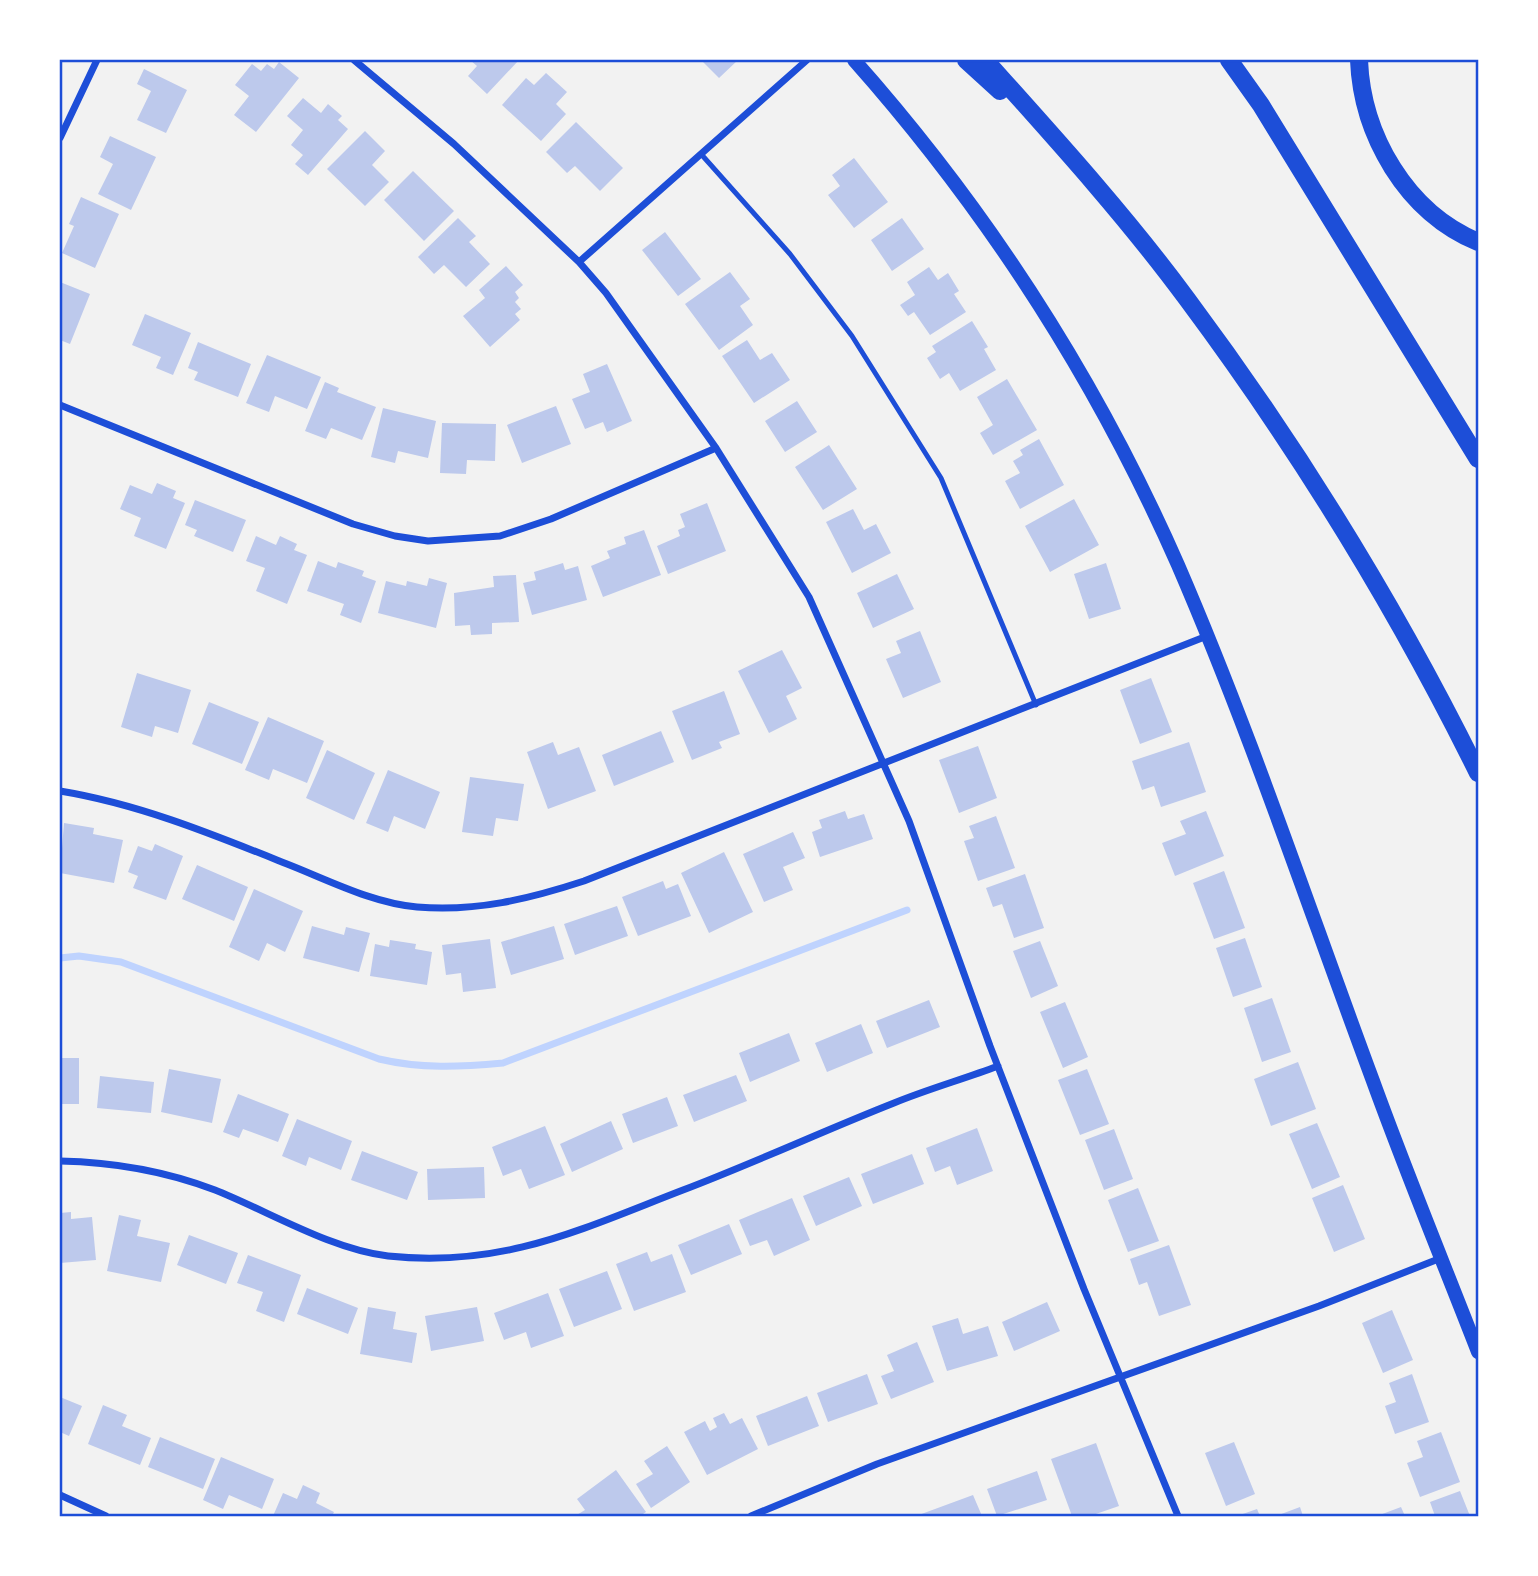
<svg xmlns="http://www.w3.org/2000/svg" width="1538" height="1576" viewBox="0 0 1538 1576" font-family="Jost,sans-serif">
	<rect width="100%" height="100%" fill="#f2f2f2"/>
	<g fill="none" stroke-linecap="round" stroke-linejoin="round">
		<!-- stream -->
		<path stroke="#bfd3fe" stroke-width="7" d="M60,958L79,956L121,962L379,1059C421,1069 460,1067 503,1063L907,910"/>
	</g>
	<!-- building -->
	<path fill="#bdc9ec" d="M470,60H519L487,94L468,76L477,66Z
		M701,60H738L719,78Z
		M279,62L299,78L256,132L234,115L249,96L235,85L252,64L261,71L267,64L274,69Z
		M144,69L187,90L166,133L137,120L151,91L137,84Z
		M546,73L567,92L556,104L566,114L541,141L502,105L526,78L534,85Z
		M303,98L321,113L328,104L342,116L338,120L348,129L308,175L295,164L303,155L291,145L303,130L287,116Z
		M576,122L623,168L600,191L575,166L567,173L546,152Z
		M365,131L385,151L372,165L389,182L365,206L327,169Z
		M110,136L156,157L131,210L98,194L113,164L100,157Z
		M854,158L888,202L854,228L828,195L840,186L832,175Z
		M413,171L454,211L424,241L384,200Z
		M81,197L119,214L95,268L62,253L74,226L69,224Z
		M458,218L476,236L469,242L490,264L466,287L444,265L434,274L418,257Z
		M902,218L924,249L892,271L871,240Z
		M665,232L701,279L678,296L642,250Z
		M506,266L523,285L515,292L519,298L515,302L521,309L515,314L520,320L490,347L463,316L485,298L479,290Z
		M929,267L938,280L948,273L959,291L954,294L966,312L930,335L914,312L908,316L900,305L915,295L907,282Z
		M730,272L750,299L740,306L753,325L719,350L685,304Z
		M60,282L90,294L70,344L60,340Z
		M145,314L191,333L173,375L156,368L161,357L132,345Z
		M972,321L988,347L984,349L996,370L960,391L949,373L940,379L927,358L936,352L932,346Z
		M747,340L760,360L772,353L790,380L754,403L722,356Z
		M198,342L251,364L238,397L194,380L198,372L188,368Z
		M267,355L321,377L307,409L275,396L269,412L246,403Z
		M607,364L632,421L607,432L603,422L585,429L572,399L590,392L583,374Z
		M1007,379L1037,430L993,455L980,433L993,425L977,397Z
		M325,382L339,388L337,392L376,407L362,440L331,428L326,439L305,431Z
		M797,401L817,432L785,452L765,421Z
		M556,406L571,444L522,463L507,425Z
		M383,408L436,421L428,458L398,451L395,463L371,457Z
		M442,423L496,424L495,461L467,460L466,474L440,473Z
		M1039,439L1064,485L1020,509L1005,481L1020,473L1013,461L1023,455L1020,450Z
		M829,445L857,489L823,510L795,467Z
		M157,483L176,491L173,498L185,503L166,549L134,536L141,518L120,509L130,485L152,494Z
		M1074,499L1099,545L1050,572L1025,526Z
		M195,500L246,520L233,552L194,536L197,530L185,525Z
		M707,503L726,551L668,574L657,546L680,536L678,530L685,527L680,514Z
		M853,509L864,530L876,524L891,553L852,573L826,522Z
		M644,530L661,575L603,597L591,566L610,558L607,551L626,544L624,537Z
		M256,536L276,545L280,536L297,544L294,550L307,555L287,604L256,591L265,568L246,561Z
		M318,561L336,568L338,562L364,571L362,576L376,581L361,623L340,615L344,604L307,591Z
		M563,563L565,570L578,566L587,600L532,615L523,583L536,580L534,572Z
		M1106,563L1121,609L1089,619L1074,574Z
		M897,574L914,609L873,628L857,593Z
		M516,575L519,622L492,623V634L471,635L470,625L455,626L454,593L494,587L493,576Z
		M429,578L447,583L436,628L378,613L386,581L406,586L407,581L427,586Z
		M920,631L941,682L903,698L886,659L901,653L896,641Z
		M782,650L802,688L786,696L797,719L769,733L738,671Z
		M137,673L191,690L178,733L155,726L152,737L121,727Z
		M1151,678L1172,732L1140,744L1120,690Z
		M724,691L740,734L719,742L722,748L692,760L672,711Z
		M209,702L259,722L242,764L192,744Z
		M268,717L324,741L307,783L273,769L269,780L245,770Z
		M661,731L674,762L614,786L602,755Z
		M553,742L558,755L579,747L596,791L548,809L527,752Z
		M1189,742L1206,792L1161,807L1154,786L1142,790L1132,761Z
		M978,746L997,798L959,813L939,760Z
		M327,750L375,773L354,820L306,798Z
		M388,770L440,792L425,829L394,816L388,832L366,823Z
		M470,777L524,784L518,821L496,818L493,836L462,832Z
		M845,811L848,819L864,814L873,839L820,857L812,832L822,828L819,820Z
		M1206,811L1224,856L1175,876L1162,843L1186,834L1180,821Z
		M996,816L1015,868L978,881L964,841L974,838L969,826Z
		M64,823L94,828L93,834L123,840L114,883L60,873Z
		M793,832L805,858L783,867L793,890L764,902L743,854Z
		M155,844L183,856L166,900L133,888L138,876L128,872L138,846L152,851Z
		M724,852L753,912L709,933L681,873Z
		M197,865L248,887L234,921L182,899Z
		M1224,871L1245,928L1214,939L1193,883Z
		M1025,874L1044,928L1014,938L1002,904L993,907L986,888Z
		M663,881L666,889L678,884L691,916L638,936L622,897Z
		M254,889L303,911L285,952L267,943L259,961L229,947Z
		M617,906L628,936L575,955L564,924Z
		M312,926L344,935L346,927L370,933L359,972L303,958Z
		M554,926L564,959L511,975L501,942Z
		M1245,938L1262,987L1233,997L1216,948Z
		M490,939L496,988L463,992L461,973L446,975L442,945Z
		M390,940L416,944L415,949L432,952L427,985L370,976L375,944L389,947Z
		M1040,941L1058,986L1031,998L1013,951Z
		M1272,998L1291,1052L1262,1062L1244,1008Z
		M929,1000L940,1027L887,1048L876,1021Z
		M1065,1002L1088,1057L1063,1068L1040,1012Z
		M861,1024L873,1053L827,1072L815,1043Z
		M789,1033L800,1061L750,1082L739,1053Z
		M60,1058H79V1104H60Z
		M1298,1062L1316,1109L1271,1126L1254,1079Z
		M169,1069L221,1079L212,1123L161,1112Z
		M1087,1069L1109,1124L1080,1135L1058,1080Z
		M736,1075L747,1101L694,1122L683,1095Z
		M100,1076L154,1082L151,1113L97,1108Z
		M238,1094L289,1114L278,1142L243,1129L239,1138L223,1132Z
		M667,1097L678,1126L633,1143L622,1114Z
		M297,1119L352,1141L341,1170L309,1157L306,1166L282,1156Z
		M611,1121L623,1149L572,1172L560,1144Z
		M1317,1123L1340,1177L1312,1189L1289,1134Z
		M545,1126L565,1175L529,1189L521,1169L503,1176L492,1147Z
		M977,1128L993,1171L957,1185L950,1166L935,1172L926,1148Z
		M1114,1129L1133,1179L1104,1190L1085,1140Z
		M362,1151L418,1172L407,1200L351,1180Z
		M912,1154L924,1184L873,1204L861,1174Z
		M484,1167L485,1198L428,1200L427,1169Z
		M849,1177L862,1206L816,1226L803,1196Z
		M1343,1185L1365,1239L1334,1252L1312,1198Z
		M1138,1188L1159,1241L1128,1252L1108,1200Z
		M792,1198L810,1240L774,1256L767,1240L750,1246L739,1220Z
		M71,1212V1219L92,1217L96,1260L60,1263V1213Z
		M119,1215L141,1220L137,1236L170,1243L161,1282L107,1271Z
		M729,1224L742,1254L691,1275L678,1245Z
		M189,1235L238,1253L226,1284L177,1265Z
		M1169,1245L1191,1305L1159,1316L1147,1282L1139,1285L1130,1259Z
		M647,1252L651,1262L672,1254L686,1292L634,1311L616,1264Z
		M248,1255L301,1275L284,1322L256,1311L263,1292L237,1283Z
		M607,1271L622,1309L574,1327L559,1289Z
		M307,1288L358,1308L348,1334L297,1314Z
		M548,1293L564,1336L531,1348L526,1332L504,1340L494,1313Z
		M1047,1302L1060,1331L1014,1351L1002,1322Z
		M368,1307L396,1312L393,1329L417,1333L412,1363L360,1354Z
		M477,1307L484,1341L431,1351L425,1316Z
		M1392,1310L1413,1360L1383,1373L1362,1323Z
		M958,1318L963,1334L988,1326L998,1356L947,1371L932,1326Z
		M917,1342L934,1382L891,1399L881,1376L894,1371L887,1355Z
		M867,1374L878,1404L828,1422L817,1393Z
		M1412,1374L1429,1422L1395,1434L1385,1406L1396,1402L1389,1383Z
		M807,1396L819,1426L768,1446L756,1416Z
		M60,1397L82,1406L69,1436L60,1432Z
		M103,1405L127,1415L122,1426L151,1438L140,1465L88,1444Z
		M724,1413L730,1424L742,1418L758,1449L707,1475L684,1432L705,1421L710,1431L717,1427L713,1418Z
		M1441,1432L1460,1482L1420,1497L1407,1463L1423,1457L1417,1441Z
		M160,1437L215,1459L203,1489L148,1467Z
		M1234,1442L1255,1494L1226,1506L1205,1453Z
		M1096,1443L1119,1506L1090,1516H1072L1051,1459Z
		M667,1446L690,1482L651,1508L636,1484L653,1474L644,1461Z
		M221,1457L274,1479L262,1509L229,1495L223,1509L203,1500Z
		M616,1470L646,1512L640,1516H575L585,1510L577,1499Z
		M1037,1471L1047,1500L997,1516L987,1489Z
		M303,1485L320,1493L316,1503L334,1512L332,1516H273L283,1493L297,1499Z
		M1460,1491L1470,1516H1435L1430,1502Z
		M973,1495L982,1516H916Z
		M1300,1507L1303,1516H1276Z
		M1401,1507L1405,1516H1377Z
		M1257,1509L1260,1516H1237Z"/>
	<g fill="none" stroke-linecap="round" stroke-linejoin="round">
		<!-- service -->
		<path stroke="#1d4ed8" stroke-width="5" d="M701,154L790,254L852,336L941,478L1036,705"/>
		<!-- minor -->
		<path stroke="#1d4ed8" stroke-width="7" d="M354,60L454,144L579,262L606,293L716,448L809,597L909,821L990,1046L1084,1289L1178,1516
			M60,138L97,60
			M579,262L807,60
			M60,405L353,524L395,536L428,541L500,536L551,519L716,448
			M60,791C139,804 212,834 287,864C328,880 372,903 417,907C476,912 529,899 584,881L1207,636
			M60,1161C112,1162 165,1171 215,1190C268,1211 330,1249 388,1256C503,1268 579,1230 683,1190C754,1163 823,1131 894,1103C928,1089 964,1079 998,1066
			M60,1495L106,1516
			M751,1516L877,1464L1319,1306L1441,1258"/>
		<!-- secondary -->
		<path stroke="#1d4ed8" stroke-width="14" d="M854,60C987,210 1097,381 1178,565C1251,734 1309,909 1373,1081C1406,1172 1443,1262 1478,1352"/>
		<!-- motorway -->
		<path stroke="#1d4ed8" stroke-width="18" d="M966,60L1000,91
			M985,60C1054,137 1125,215 1187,299C1298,448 1396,607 1478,773
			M1229,60L1261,105L1478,459
			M1359,60C1362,135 1406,212 1478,242"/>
	</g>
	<!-- border -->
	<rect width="1538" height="1576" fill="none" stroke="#ffffff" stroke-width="122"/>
	<rect x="61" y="61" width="1416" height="1454" fill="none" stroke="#1d4ed8" stroke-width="2.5"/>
</svg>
